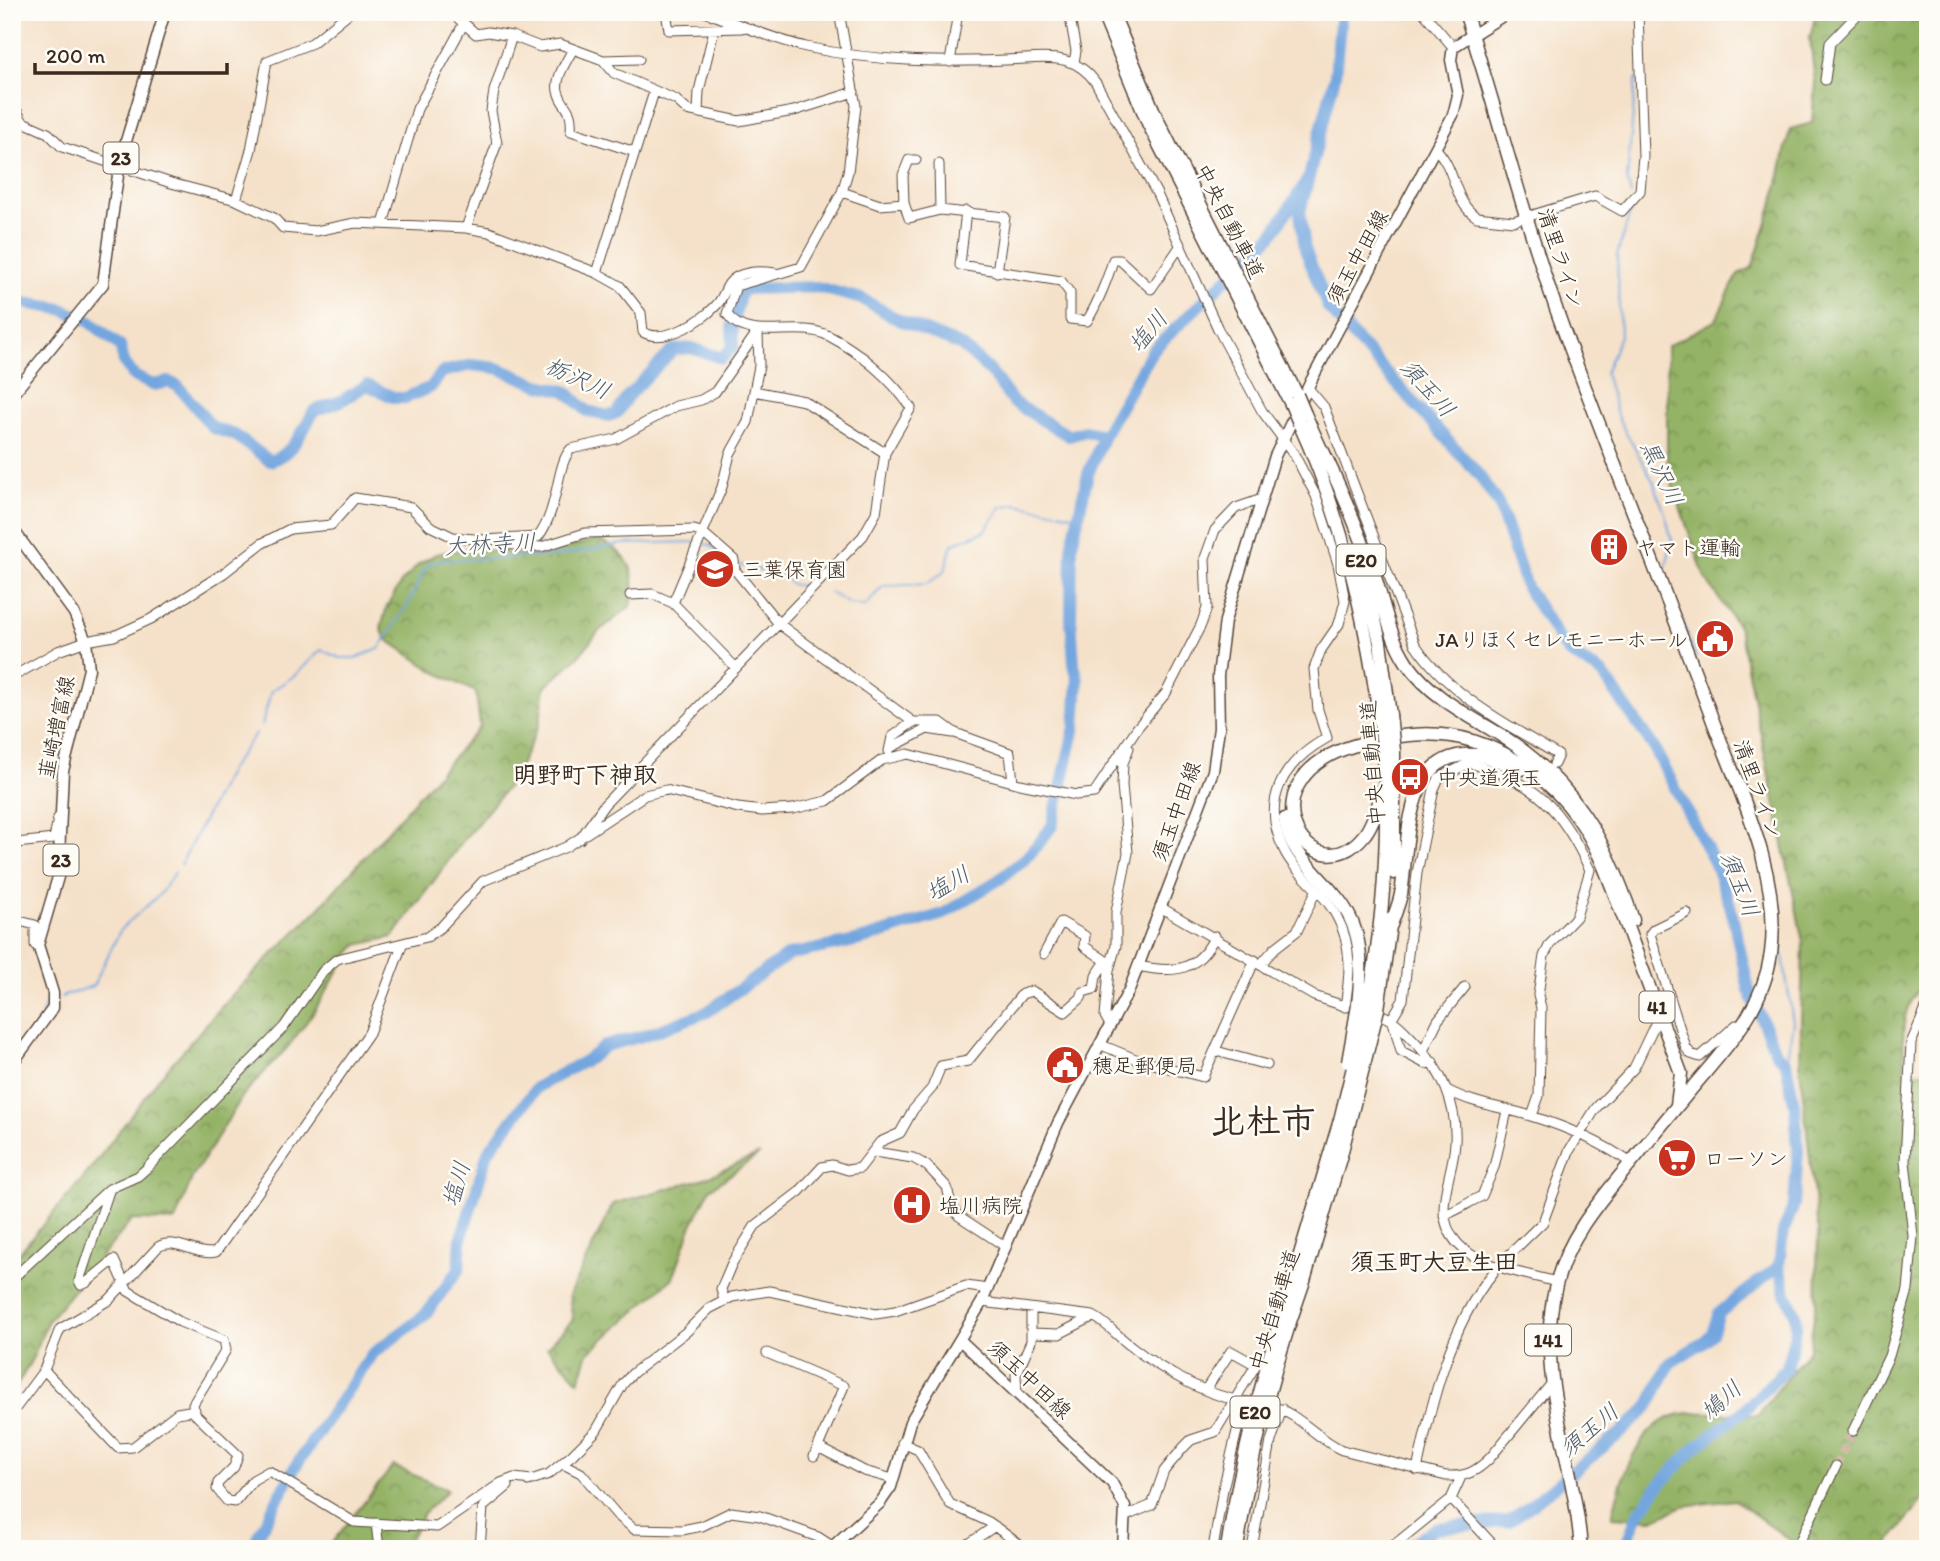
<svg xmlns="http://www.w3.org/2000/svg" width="1940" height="1561" viewBox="0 0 1940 1561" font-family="Itim,'Klee One',sans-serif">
	<defs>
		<pattern id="forest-crowns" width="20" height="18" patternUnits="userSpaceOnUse" patternTransform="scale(1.75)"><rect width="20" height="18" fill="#94b366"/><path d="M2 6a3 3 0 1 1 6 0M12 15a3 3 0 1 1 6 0" fill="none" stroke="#7a9253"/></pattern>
	</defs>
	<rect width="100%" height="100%" fill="#fdfcf7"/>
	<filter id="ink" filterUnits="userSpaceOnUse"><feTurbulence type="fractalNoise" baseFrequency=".0143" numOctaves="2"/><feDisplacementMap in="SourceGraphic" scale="14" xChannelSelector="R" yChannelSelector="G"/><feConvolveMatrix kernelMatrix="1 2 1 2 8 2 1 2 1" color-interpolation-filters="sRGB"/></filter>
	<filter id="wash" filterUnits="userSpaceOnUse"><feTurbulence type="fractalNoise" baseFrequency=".00686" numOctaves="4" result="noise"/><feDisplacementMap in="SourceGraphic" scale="28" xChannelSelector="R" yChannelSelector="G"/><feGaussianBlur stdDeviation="1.57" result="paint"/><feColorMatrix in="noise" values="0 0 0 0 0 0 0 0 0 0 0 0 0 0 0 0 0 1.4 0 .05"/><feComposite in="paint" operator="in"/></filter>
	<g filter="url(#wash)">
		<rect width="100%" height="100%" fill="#f5e1c9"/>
		<!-- forest -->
		<path fill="url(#forest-crowns)" stroke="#686e42" stroke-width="2" d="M1816,12H1928V982C1897,1002 1903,1042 1905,1074L1928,1071V1493L1887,1545L1888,1549H1802L1735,1500L1683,1506L1655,1519L1612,1517C1620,1481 1638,1422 1681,1414C1705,1410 1734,1415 1758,1415L1809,1350L1816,1304L1818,1232L1800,1067L1803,942L1739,628L1705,578L1667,470V346L1715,321L1738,274L1752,268L1776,193L1790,129L1812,123L1815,83L1810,38Z
			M598,539C631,555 638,572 631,606L599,631L579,656L545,687L539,725L514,779L462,842L393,937L357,945L346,958L314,1012L287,1048L244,1094L192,1178L175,1221L132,1220L47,1322L34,1355L12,1395V1261L85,1176L160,1077L232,995L319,908L480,727L476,692L435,672L386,639L381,628L387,606L401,583L419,564L436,554L471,548L537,556Z
			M760,1154L710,1189L691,1227L673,1278L588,1353L579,1381L547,1347L573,1320L569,1295L613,1204L705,1178Z
			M393,1466L448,1490L424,1513L404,1549H327Z"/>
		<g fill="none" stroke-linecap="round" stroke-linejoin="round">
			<!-- stream -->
			<path stroke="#73a6df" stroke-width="2" d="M1631,195L1627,180L1636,79
				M1633,204L1617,255L1620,336L1605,373L1618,418L1653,481L1665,513L1672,541L1664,575
				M701,543L710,545L731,563
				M739,565L785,576L791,584L801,586
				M829,592L849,604L865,606L883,586L927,584L945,571L952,544L985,531L1001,507L1015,504L1079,516
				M1675,603L1696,657
				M262,725L271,691L294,676L321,650L340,658H355L379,649L408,604L427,565L442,560L557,556L622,544L696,542
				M181,864L230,769L256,733
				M1778,922L1793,1023L1786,1063
				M61,997L93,986L121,929L160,894L175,872
				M42,1014L48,1000"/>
			<!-- river -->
			<path stroke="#73a6df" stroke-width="12" d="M1341,12L1335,76L1300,212L1305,249L1328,308L1479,475L1499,505L1526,587L1568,652L1602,673L1653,746L1714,862L1730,905L1749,990L1776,1053L1786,1063L1795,1107L1798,1151L1794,1205L1783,1232L1779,1266L1786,1294L1795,1313L1796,1329L1787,1368L1740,1414L1696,1447L1660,1484L1638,1514L1624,1549
				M12,301L62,309L89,321L120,346L124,362L134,376L153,385L169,382L178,386L213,428L235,435L270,461C293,454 302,432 314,411L341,401L367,385L395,398H405L431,387L442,372L472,365L497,368L539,385L566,391L587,411L609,416L617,413L627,397L673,350L691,348L722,358L733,347L732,326L741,292L747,289L817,287L862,299L899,320L962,346L991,372L1013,402L1069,436L1085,431L1104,435
				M251,1549L295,1467L372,1354L424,1316L459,1269L461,1239L488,1152L537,1087L590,1058L605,1046L646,1035L707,1012L788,955L860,940L943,914L1000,879L1026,858L1040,842L1052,826L1075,727L1078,680L1074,664L1071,618L1072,545L1088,474L1104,435L1152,351L1272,235L1308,179
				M1405,1549L1424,1535
				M1419,1549L1426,1535L1436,1528L1509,1521L1525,1510L1623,1431L1648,1407L1670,1363L1702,1343L1712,1334L1719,1313L1779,1266"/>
		</g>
	</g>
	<g filter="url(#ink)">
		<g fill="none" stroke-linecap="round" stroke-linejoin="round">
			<!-- minor-tunnel -->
			<path stroke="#d0bca7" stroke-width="9" stroke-dasharray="9 4.5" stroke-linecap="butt" d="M1836,1466L1853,1431"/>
			<!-- minor casing -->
			<g stroke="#574538" stroke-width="11">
				<path id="minor" d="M451,12L476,34L488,32L512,36L540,47L560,44L603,60L639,59
					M666,12L669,30L742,28
					M705,12C738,24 772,39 806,47C879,63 952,63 1025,59C1055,57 1078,57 1096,83L1157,194L1218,329L1262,411L1294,454L1316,496L1338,564L1345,601L1339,624L1321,650L1314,669L1318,710L1327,738C1283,762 1260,801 1284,850C1296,875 1325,892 1337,917C1353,947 1350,975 1345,1007
					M1069,12L1076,51L1074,62
					M1423,12L1453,47
					M573,49C567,61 555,77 558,91C563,110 573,105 571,131L635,152
					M603,60L614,73L676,100L687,110L739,121L794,111L854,92
					M950,62L958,12
					M1825,80L1830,43L1860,12
					M12,103L23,122L48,133L62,147L171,183L236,200L274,218L283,228L316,231L355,223L466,228L489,232L597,273L620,286L641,313L643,332C664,345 705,320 719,302C726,292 726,282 738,276C749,271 763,271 775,273
					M698,112L699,91L714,30
					M1436,149C1457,170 1453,203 1477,217L1513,221L1595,196L1622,211L1640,191L1643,156L1638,12
					M939,164L940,210
					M842,192L880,205L904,203L909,218L940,210L1005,217L997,272
					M236,200L251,150L267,61L312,43L350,12
					M904,203L903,175L909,160H916
					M966,211L960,265L1061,281L1070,293V319L1087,321C1097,305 1108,278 1113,260H1120L1151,289L1181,245
					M383,224L417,109L463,25
					M466,228L497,143L491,111L494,91L512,36
					M597,273L654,92
					M1308,388L1324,407L1415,644C1450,696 1505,723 1558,755L1554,764
					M754,391L804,401L885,453
					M502,544L541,547L585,533L694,530L703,533L734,560L735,570L779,624L913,722H940L955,733L1010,753L1013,782
					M630,595L652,594L673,603L736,668
					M673,603L722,487L730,454L748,422L759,366L758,333
					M12,677L58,651L86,641L114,636L151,619L224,573L261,544L290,529L331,525L355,498L411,507L430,526L453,537L484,540L538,537C559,510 556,464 571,449L616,439L676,406L701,400L715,392L758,331
					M890,748L927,729L953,733
					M889,751L892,737L913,722
					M580,839L604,805L863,536L876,513L885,453L911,408C892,379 860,352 829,336C796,319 748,345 727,314L736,286L801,267L842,192L848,172L856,106L839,12
					M12,861L16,843L54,839L58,818
					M1160,907L1314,996L1347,1007
					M1687,913L1654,929L1650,934L1686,1048L1691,1054L1700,1057L1736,1025
					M12,919L35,925V945H38
					M1044,954L1061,922L1085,936L1084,946L1106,961
					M1261,964L1275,948L1297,931L1316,891
					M1138,966C1175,974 1198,971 1215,936
					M1371,1012C1393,1016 1403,1029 1418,1045C1442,1072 1457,1104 1455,1142C1454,1177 1429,1212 1458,1244C1480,1268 1526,1273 1556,1282
					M1110,1025L1105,1016L1109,970L1116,946V912L1128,853L1122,785L1123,763L1129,748
					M1099,1044L1138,1060L1203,1077L1255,960
					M1216,1051L1267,1065
					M1423,1051L1438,1020L1465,987
					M1433,1062L1426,1064L1401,1051L1392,1018L1403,1000L1417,873L1434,789L1439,778L1469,763C1536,781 1562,809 1590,870L1576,917L1550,944L1544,956L1538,995L1541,1008L1539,1096L1532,1116
					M1447,1090C1475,1105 1504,1107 1534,1117C1569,1128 1601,1142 1631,1163
					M874,1152L913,1158L927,1166L947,1187L951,1205L959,1216L1006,1247
					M109,1191L79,1281L81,1285L86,1283L114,1260L128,1291L180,1322L224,1340L226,1350L193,1404L195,1414L238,1455L234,1467L218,1483L217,1489L227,1501L235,1502L253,1480L269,1471L354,1522L437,1527L501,1483L514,1478L532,1480
					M1444,1215C1460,1210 1468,1202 1482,1196L1494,1167L1507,1111
					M1508,1256L1543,1222L1569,1151L1596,1108L1634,1068L1655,1024
					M12,1279L109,1189L138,1176L147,1168L284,1027L323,971L337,959L427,937L441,927L483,881L566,847L645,795L666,790L738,808L762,811L793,809L827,801L882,760L908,754L1020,784L1076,795L1094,793L1137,728L1166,693L1201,625L1207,608L1205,558L1215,530L1236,508L1262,499
					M724,1300L721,1289L732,1263L755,1226L799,1192L822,1167L832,1165L848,1170L860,1168L880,1142L900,1133L913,1110L932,1088L941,1066L968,1061L1022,994L1032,991L1065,1012L1081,998L1083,992L1094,989L1096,976L1106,961L1111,962
					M982,1302L1093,1316C1108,1324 1117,1336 1131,1346C1163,1371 1209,1398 1249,1402
					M1031,1333L1059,1334L1090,1318
					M767,1353L844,1386L814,1456
					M44,1370L118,1448L133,1447L177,1413L195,1410
					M1017,1394L1016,1375L1031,1341V1309
					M1274,1407C1300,1415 1317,1439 1342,1450L1446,1476C1466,1477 1476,1472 1490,1458L1552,1383
					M12,1413L44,1370L60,1329L109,1300L158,1247C175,1236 197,1257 216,1252L369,1033L402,945
					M1853,1431L1889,1356L1908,1290L1913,1236L1905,1161L1911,1043L1928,1004
					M902,1443L918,1450L950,1504L989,1522L1025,1549
					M818,1447L864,1471L893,1479
					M563,1464L581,1473L617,1515L634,1529L682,1530L702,1526L731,1512L760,1516L818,1537L832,1546
					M1417,1470C1431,1404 1450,1325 1493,1273
					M528,1481L549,1474L572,1455L596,1431L623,1384L633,1373L686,1332L709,1309L732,1297L769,1291L876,1314L895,1311L966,1286L988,1289
					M1451,1499L1497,1549
					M1126,1516L1152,1505L1164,1471L1183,1448L1191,1440L1215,1432L1256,1365L1231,1351L1206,1389
					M376,1523L379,1549
					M480,1549L483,1507L508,1486
					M961,1549L995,1526
					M1213,1549L1223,1489L1244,1402
					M1252,1549L1271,1441L1282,1409
					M1389,1549L1451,1499L1461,1477
					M1796,1549L1836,1466"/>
			</g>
			<!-- major casing -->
			<g stroke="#574538" stroke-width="13">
				<path id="major" d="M12,395L103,284L120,161L165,12
					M12,528L74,613L86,641L89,669L63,771L58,877L38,945L53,993V1008L12,1064
					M961,1341L1112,1483L1125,1507L1123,1549
					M830,1549L880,1503L891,1487L910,1422L982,1302L1058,1123L1129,990L1213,771L1219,728L1218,676L1225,621L1275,456L1312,379L1453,115L1458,95L1451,60L1453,47L1509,12"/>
			</g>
			<!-- highway casing -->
			<g stroke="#574538" stroke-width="15">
				<path id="highway" d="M1102,12L1148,123L1291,404
					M1112,12L1157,119L1297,395
					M1465,12C1499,118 1526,227 1564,331C1611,459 1663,585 1710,713C1737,788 1782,872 1771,953C1764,1003 1735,1038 1703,1075C1680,1102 1657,1131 1634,1159C1603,1197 1568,1235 1556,1285C1534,1374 1575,1460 1581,1549
					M1305,414L1325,458
					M1299,423C1342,517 1365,614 1379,716
					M1323,451C1342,491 1359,531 1374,574C1384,604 1389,636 1407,663C1430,696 1466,714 1499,734C1572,779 1607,841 1633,920
					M1360,558L1380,642L1390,715
					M1394,751V873
					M1386,780C1380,797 1376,819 1365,834C1311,903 1231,772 1368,742C1404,734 1437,730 1473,741C1514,754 1553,782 1578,818C1600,849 1612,888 1626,924C1644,974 1663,1024 1681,1073L1677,1105
					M1285,819C1289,854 1319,874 1339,900C1364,932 1362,967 1358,1005
					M1391,925C1394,915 1399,905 1401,894C1409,847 1402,749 1476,755C1491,757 1507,765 1522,769
					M1368,1007C1383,923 1390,838 1384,753
					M1378,1009L1391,919
					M1227,1549C1241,1457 1265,1367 1293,1278
					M1237,1549C1250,1458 1273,1367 1304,1281"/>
			</g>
			<!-- minor -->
			<use href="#minor" stroke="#fff" stroke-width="9"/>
			<!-- major -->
			<use href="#major" stroke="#fff" stroke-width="10"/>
			<!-- highway -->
			<use href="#highway" stroke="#fff" stroke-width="12"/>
			<!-- highway-bridge casing -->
			<g stroke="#574538" stroke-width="15" stroke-linecap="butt">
				<path id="highway-bridge" d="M1297,395L1305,414
					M1291,404L1299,423
					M1390,715L1394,751
					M1379,716L1384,753
					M1348,1062L1358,1005
					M1293,1278L1340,1120L1368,1007
					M1304,1281L1341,1155L1378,1009"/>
			</g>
			<!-- highway-bridge -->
			<use href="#highway-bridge" stroke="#fff" stroke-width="12"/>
		</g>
	</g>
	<!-- icons -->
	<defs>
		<g id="building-disc" transform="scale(2.0125)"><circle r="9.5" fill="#c8321e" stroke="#fdfcf7"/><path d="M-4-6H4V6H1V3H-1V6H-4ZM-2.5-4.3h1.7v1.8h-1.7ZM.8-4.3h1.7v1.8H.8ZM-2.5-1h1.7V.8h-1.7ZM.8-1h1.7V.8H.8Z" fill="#fff"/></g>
		<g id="school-disc" transform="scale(2.0125)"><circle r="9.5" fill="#c8321e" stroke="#fdfcf7"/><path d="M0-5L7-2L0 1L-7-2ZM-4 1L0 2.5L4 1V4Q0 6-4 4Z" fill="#fff"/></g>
		<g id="civic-disc" transform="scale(2.0125)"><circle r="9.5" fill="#c8321e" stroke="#fdfcf7"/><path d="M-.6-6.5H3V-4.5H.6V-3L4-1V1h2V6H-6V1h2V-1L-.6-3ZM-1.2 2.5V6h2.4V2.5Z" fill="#fff"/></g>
		<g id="bus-disc" transform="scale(2.0125)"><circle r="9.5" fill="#c8321e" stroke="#fdfcf7"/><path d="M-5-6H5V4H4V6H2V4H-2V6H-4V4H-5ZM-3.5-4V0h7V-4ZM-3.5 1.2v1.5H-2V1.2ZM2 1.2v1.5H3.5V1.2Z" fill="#fff"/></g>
		<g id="supermarket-disc" transform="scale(2.0125)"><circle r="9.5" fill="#c8321e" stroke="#fdfcf7"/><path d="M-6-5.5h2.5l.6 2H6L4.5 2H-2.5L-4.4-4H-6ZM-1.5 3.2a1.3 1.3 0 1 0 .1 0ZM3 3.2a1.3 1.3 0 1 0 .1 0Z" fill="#fff"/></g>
		<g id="hospital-disc" transform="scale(2.0125)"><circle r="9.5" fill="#c8321e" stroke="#fdfcf7"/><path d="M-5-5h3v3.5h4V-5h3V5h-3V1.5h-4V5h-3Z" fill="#fff"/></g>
	</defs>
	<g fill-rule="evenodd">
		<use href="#building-disc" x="1609" y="547"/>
		<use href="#school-disc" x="715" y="569"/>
		<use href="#civic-disc" x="1715" y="639"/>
		<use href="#bus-disc" x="1410" y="777"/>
		<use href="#civic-disc" x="1065" y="1065"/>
		<use href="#supermarket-disc" x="1677" y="1158"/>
		<use href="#hospital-disc" x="912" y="1205"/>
	</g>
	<g text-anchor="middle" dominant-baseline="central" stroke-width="5" stroke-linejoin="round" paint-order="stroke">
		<!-- shield labels -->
		<g fill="#fdfcf7" stroke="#75695f" stroke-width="2">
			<rect x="103.5" y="142.5" width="35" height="31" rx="5"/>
			<rect x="1336.5" y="544.5" width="49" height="31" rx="5"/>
			<rect x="43.5" y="844.5" width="35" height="31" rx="5"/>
			<rect x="1639.5" y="991.5" width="35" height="31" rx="5"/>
			<rect x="1525" y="1324.5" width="46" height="31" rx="5"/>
			<rect x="1230.5" y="1396.5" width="49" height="31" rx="5"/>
		</g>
		<g font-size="19" font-weight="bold" fill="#3b2a1e">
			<text x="121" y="158">23</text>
			<text x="1361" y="560">E20</text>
			<text x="61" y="860">23</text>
			<text x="1657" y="1007">41</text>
			<text x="1548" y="1340">141</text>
			<text x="1255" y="1412">E20</text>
		</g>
		<!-- street labels -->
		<g font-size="21" fill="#3b2a1e" stroke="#fdfcf7">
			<text transform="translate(1230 221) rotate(63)">中央自動車道</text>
			<text transform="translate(1357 257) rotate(-61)">須玉中田線</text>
			<text transform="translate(1561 258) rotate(72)">清里ライン</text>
			<text transform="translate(56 727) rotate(-78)">韮崎増富線</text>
			<text transform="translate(1372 763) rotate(-94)">中央自動車道</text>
			<text transform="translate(1758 789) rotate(70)">清里ライン</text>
			<text transform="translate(1176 811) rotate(-70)">須玉中田線</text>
			<text transform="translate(1274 1310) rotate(-73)">中央自動車道</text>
			<text transform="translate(1030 1379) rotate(43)">須玉中田線</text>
		</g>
		<!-- poi labels -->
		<g font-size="21" fill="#3b2a1e" stroke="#fdfcf7" text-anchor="start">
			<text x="1636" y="547">ヤマト運輸</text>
			<text x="742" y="569">三葉保育園</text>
			<text x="1688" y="639" text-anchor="end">JAりほくセレモニーホール</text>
			<text x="1437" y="777">中央道須玉</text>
			<text x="1092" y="1065">穂足郵便局</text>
			<text x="1704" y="1158">ローソン</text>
			<text x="939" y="1205">塩川病院</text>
		</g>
		<!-- water labels -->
		<g font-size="23" font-style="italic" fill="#515c6b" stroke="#fdfcf7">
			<text transform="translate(1148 331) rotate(-50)">塩川</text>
			<text transform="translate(578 378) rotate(25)">栃沢川</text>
			<text transform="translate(1428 388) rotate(48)">須玉川</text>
			<text transform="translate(1662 473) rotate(65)">黒沢川</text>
			<text transform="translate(490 544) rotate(-3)">大林寺川</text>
			<text transform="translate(948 883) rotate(-30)">塩川</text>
			<text transform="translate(1740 884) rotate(69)">須玉川</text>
			<text transform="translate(456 1184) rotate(-73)">塩川</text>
			<text transform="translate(1721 1400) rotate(-42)">鳩川</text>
			<text transform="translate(1589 1430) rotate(-40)">須玉川</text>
		</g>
		<!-- quarter labels -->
		<g font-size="24" font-weight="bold" fill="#3b2a1e" stroke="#fdfcf7">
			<text x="585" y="774">明野町下神取</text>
			<text x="1434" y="1261">須玉町大豆生田</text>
		</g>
		<!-- town labels -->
		<g font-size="35" font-weight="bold" fill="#3b2a1e" stroke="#fdfcf7">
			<text x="1263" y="1121">北杜市</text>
		</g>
	</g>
	<!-- margin -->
	<rect width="1940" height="1561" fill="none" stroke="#fdfcf7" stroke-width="42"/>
	<!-- scale -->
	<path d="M35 63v10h192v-10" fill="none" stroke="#3b2a1e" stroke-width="3.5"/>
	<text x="46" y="63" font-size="21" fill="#3b2a1e" stroke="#fdfcf7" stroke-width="5" paint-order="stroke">200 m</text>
</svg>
